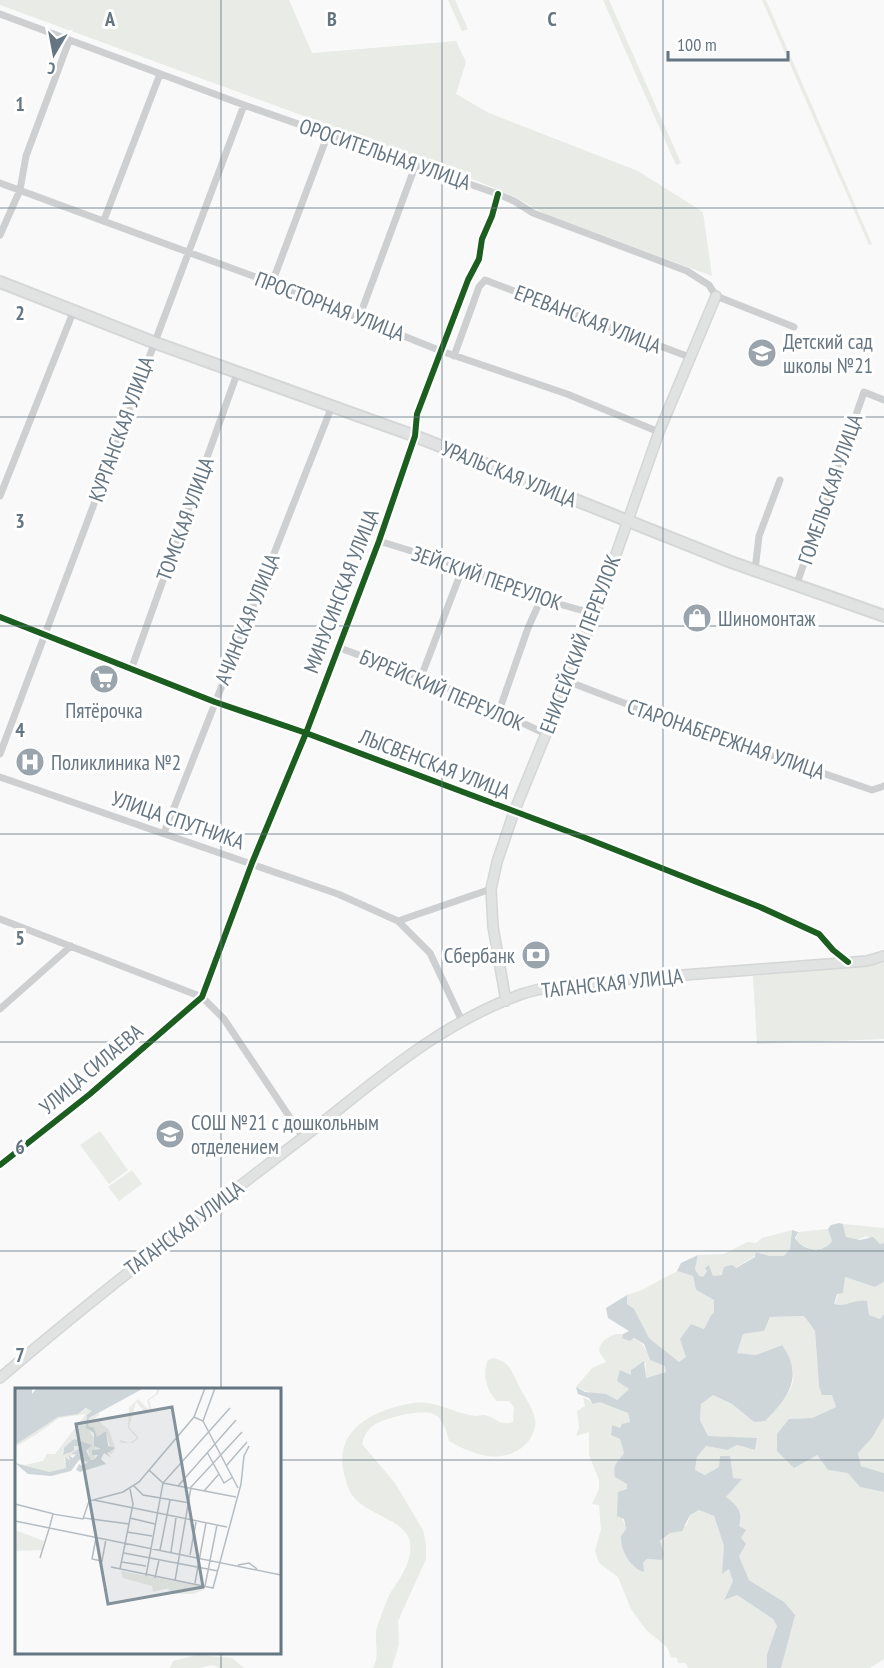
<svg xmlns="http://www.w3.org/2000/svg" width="884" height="1668" viewBox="0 0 884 1668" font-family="'PT Sans Narrow',sans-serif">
	<rect width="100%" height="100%" fill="#f9f9f9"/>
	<!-- green -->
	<path fill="#e8ebe6" d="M0,0H289L312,53L456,41L466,62L456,94L489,113L638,171L703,212L712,276L545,214L515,197L454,171L0,5Z
		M448,0H455L468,29L462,31Z
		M603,0H609L681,163L676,165Z
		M762,0H766L872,244L869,245Z
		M884,963V1039L757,1044L753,976Z
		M100,1131L128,1170L109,1184L80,1145Z
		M132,1170L142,1184L119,1201L108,1187Z
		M843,1224L884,1228V1243L880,1244L866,1236C860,1240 853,1241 846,1237Z
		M828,1229L832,1241C823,1253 805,1251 796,1239L798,1232Z
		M792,1230L790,1249L784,1256H769L760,1253L735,1268L724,1267L723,1275L713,1276L709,1266L703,1277H699L695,1269L698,1255L724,1254L747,1242L756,1243L762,1238Z
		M677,1271L693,1276L696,1290L714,1300V1313L711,1315L704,1329L691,1324L684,1349L686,1358L679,1362L649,1338L627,1304V1295L642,1290Z
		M845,1277L875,1287L884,1282V1314L880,1319L869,1315L867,1302L834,1305Z
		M804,1316L815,1331L819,1386L832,1395L836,1407L812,1418L789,1419L828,1470L848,1473L860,1487L884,1492V1659L870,1668H781L785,1651L784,1602L749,1580L739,1556V1526L726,1497L735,1485L733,1478L719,1467L705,1475L695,1470L697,1457L706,1446L726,1450L737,1445L755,1450L757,1439L708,1436L700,1420L701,1404L713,1395L732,1404L754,1422C787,1403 808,1381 781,1345L756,1355L737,1353L743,1334L764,1331L770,1317Z
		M616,1334H623L622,1338C640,1337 644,1344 650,1360L666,1366V1372L645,1378L646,1363L634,1367L631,1376L617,1381L629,1389L617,1400C603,1395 589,1394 576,1387L592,1368L606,1362C605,1359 602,1357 600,1353C596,1344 609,1336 616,1334Z
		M493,1358C509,1362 511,1369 517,1382C522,1394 532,1405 535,1419C537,1428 531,1439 526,1444C503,1466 473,1455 449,1441C447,1433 444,1422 437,1416C426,1407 385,1418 374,1425C367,1429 364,1437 362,1444L395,1483L423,1530L426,1544V1559L398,1621L399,1644L392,1668H373C382,1650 371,1641 379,1621C383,1612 386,1600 391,1592C400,1578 413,1561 410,1542C406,1519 365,1515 352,1495C347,1488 345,1477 343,1469C336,1427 377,1409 413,1403C434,1399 454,1414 475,1416C478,1416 481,1415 484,1415C496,1417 497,1426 513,1422L514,1407L509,1401H497C486,1390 482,1374 488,1360Z
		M583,1397L595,1404L600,1401L628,1413L630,1422L620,1428L612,1425L611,1435L620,1439L624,1453L615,1477L627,1483V1489L622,1492V1517L626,1529C615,1545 628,1552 633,1566L643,1563L647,1559L662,1560L664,1554L660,1542L670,1533L687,1525L690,1515L699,1510L714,1516L724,1546L723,1573L730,1569L733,1581L724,1599L737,1595L773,1619L777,1626L767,1654V1668H688L686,1663H678L677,1658L671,1657L667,1647L646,1630L631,1609L618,1577L599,1563L595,1551L601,1529L599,1505L592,1504L599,1489V1480L589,1455V1432L576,1436L579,1428L577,1411L585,1406Z
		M884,1417V1473L861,1466L858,1453L872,1438Z
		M197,1655L232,1658L244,1668H219L212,1665L200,1668H170L173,1661Z"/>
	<!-- water -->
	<path fill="#ced6d9" d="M839,1223L843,1224L846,1237L860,1240L873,1237L880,1244L884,1243V1238V1282L875,1287L845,1277L843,1293L837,1294L834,1304C846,1307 854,1299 867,1301L869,1315L880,1319L884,1314V1417L872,1438L858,1453L861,1466L884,1473V1492L860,1487L848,1473L828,1470L817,1455L794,1468L777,1451V1434L789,1419L812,1418L836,1407L832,1395H822L819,1386L815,1331L804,1316L770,1317L764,1331L743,1334L737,1353L756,1355L782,1345C804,1376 789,1397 765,1421L754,1422L732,1404L713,1395L701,1404L700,1420L708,1436L757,1438L755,1450L737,1445L727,1450L706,1446L697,1457L695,1470L705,1475L719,1467L720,1456H730L733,1478L742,1479L726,1497C738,1506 743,1512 739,1526L746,1530L741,1538L746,1544L739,1556L749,1580L784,1602L795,1615L781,1668H767V1654L777,1626L773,1619L737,1595L724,1600L733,1581L729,1569L722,1574L724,1546L714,1516L699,1510L690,1515L682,1531L670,1533L660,1541L664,1554L662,1560L647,1559L643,1563L644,1572C631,1569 620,1550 621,1536L626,1529L624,1519L617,1516L618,1492L627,1489V1484L615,1477C612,1463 619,1462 624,1453L620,1439L611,1435L612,1425L620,1428L622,1424L630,1422L628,1413L600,1402L593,1404L589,1398L578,1394L576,1387L585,1392L606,1394L617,1400L629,1389L617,1381L620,1370L631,1375V1370L644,1361L646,1378L666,1372L665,1366L650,1360L644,1344L634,1338L630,1341L622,1338L623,1334L629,1331L608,1318L606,1308L627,1295V1304L634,1309L649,1338L679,1362L686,1357L680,1339L691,1324L704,1329L711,1315L714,1313V1300L696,1290L693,1276L677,1271L681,1263L698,1255L695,1269L699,1276L703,1277L707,1271L705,1268L709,1265L713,1276L722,1275L724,1267L732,1265L736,1268L755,1257L756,1252L769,1256H784L790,1249L792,1230L798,1232L795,1238C803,1251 823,1254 832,1241L828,1229L831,1225Z"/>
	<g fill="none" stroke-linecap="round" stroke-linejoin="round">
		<!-- secondary casing -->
		<g stroke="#d5d6d7" stroke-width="12">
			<path id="secondary" d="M506,1001L493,927L491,889L497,862L514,812L595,614L659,432L716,296
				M0,1378C93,1298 190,1224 288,1149C364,1092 430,1027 522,994C536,989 551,987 566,984L867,961L884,956"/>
		</g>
		<!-- primary casing -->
		<g stroke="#d5d6d7" stroke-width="14">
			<path id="primary" d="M0,282L153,342L415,436L731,562L884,616"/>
		</g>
		<!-- street -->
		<path stroke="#cecfd0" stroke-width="7" d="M0,14L244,105L498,194L514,201L533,213L687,271L709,285L716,296L794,327
			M0,183L272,283L441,351L567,394L659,432
			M104,220L160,74
			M0,235L20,190L26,156L69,41
			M272,283L328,134
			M359,318L416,164
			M454,356L479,287L485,280L692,358
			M0,496L74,310
			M379,541L463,567L541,599L595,614
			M755,570L759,536L780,480
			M796,586L864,392L884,400
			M0,617L215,702L306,733L583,837L760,907L819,934L833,950L848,962
			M337,647L444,686L546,734
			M132,667L238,371
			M421,677L463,567
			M567,681L668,720L872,790L884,786
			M499,711L528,628L541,599
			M0,754L244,105
			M0,777L338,894L398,921L430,953L462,1021
			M164,833L332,406
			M0,919L202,997L224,1019L303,1137
			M398,921L491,889
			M0,1009L71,946
			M0,1165L90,1094L202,997L252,863L306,733L379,541L415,436L417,414L468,280L479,259L482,239L492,216L498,194"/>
		<!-- secondary -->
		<use href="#secondary" stroke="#e1e2e2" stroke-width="9"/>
		<!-- primary -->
		<use href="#primary" stroke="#e1e2e2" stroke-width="10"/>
		<!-- cycleway casing -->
		<g stroke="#fff" stroke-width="10">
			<path id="cycleway" d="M0,617L215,702L306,733L583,837L760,907L819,934L833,950L848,962
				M0,1165L90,1094L202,997L252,863L306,733L379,541L415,436L417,414L468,280L479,259L482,239L492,216L498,194"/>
		</g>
		<!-- cycleway -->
		<use href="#cycleway" stroke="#1b5e20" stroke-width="6"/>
	</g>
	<!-- grid -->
	<path fill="none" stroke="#657683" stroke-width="1.5" stroke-opacity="0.55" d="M221,0V1389M442,0V1668M663,0V1668M0,208H884M0,417H884M0,626H884M0,834H884M0,1042H884M0,1251H884M0,1460H16M279,1460H884M221,1652V1668"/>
	<!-- icons -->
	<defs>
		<g id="school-disc" transform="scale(1.5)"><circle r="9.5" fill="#99a4ac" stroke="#fff"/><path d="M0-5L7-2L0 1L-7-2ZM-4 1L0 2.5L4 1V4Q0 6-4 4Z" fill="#fff"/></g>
		<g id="shop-disc" transform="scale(1.5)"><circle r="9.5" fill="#99a4ac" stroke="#fff"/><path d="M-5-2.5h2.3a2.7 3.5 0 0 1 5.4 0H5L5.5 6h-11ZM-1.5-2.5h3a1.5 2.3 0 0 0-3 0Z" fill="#fff"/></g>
		<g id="supermarket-disc" transform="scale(1.5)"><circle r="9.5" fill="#99a4ac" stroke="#fff"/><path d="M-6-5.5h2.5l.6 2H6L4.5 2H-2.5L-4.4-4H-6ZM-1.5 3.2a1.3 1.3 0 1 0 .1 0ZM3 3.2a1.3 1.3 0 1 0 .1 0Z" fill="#fff"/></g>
		<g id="hospital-disc" transform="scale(1.5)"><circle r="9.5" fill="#99a4ac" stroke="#fff"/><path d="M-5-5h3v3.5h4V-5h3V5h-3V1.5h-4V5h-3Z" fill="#fff"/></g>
		<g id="bank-disc" transform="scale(1.5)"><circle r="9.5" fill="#99a4ac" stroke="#fff"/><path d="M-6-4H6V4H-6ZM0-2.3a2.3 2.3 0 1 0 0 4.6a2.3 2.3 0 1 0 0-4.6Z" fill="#fff"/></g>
	</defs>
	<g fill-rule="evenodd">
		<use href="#school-disc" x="762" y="353"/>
		<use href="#shop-disc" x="697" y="618"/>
		<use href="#supermarket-disc" x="104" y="679"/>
		<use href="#hospital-disc" x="30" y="762"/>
		<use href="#bank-disc" x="536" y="955"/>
		<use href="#school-disc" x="170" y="1134"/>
	</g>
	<g text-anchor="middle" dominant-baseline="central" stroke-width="6" stroke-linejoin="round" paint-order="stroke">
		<!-- street labels -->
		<g font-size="21" fill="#657683" stroke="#fff">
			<text transform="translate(385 154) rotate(19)">ОРОСИТЕЛЬНАЯ УЛИЦА</text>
			<text transform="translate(330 306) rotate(21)">ПРОСТОРНАЯ УЛИЦА</text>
			<text transform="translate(588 319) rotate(21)">ЕРЕВАНСКАЯ УЛИЦА</text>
			<text transform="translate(121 429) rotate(-70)">КУРГАНСКАЯ УЛИЦА</text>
			<text transform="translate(509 474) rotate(22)">УРАЛЬСКАЯ УЛИЦА</text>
			<text transform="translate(830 489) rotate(-71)">ГОМЕЛЬСКАЯ УЛИЦА</text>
			<text transform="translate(185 519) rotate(-70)">ТОМСКАЯ УЛИЦА</text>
			<text transform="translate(487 578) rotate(19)">ЗЕЙСКИЙ ПЕРЕУЛОК</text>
			<text transform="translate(341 591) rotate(-69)">МИНУСИНСКАЯ УЛИЦА</text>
			<text transform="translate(247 619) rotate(-68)">АЧИНСКАЯ УЛИЦА</text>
			<text transform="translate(580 644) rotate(-69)">ЕНИСЕЙСКИЙ ПЕРЕУЛОК</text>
			<text transform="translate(442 690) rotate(23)">БУРЕЙСКИЙ ПЕРЕУЛОК</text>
			<text transform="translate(726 739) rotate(19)">СТАРОНАБЕРЕЖНАЯ УЛИЦА</text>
			<text transform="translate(435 764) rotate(21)">ЛЫСВЕНСКАЯ УЛИЦА</text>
			<text transform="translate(178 820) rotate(19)">УЛИЦА СПУТНИКА</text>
			<text transform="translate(612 983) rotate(-6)">ТАГАНСКАЯ УЛИЦА</text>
			<text transform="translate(91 1069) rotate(-40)">УЛИЦА СИЛАЕВА</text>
			<text transform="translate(184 1228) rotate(-37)">ТАГАНСКАЯ УЛИЦА</text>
		</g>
		<!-- poi labels -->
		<g font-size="21" fill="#657683" stroke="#fff" text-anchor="start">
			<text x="783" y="341">Детский сад<tspan x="783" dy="24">школы №21</tspan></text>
			<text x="718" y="618">Шиномонтаж</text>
			<text x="104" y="710" text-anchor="middle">Пятёрочка</text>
			<text x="51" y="762">Поликлиника №2</text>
			<text x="515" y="955" text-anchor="end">Сбербанк</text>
			<text x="191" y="1122">СОШ №21 с дошкольным<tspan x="191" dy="24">отделением</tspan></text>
		</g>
	</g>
	<!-- overview -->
	<g transform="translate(15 1388)">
		<rect width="266" height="266" fill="#f9f9f9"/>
		<path d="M142,0L145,1L143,6L134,12L137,23L130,24L121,14L114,39L124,50L122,52L117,55H106L108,62L105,52L115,55L122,50L113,40L114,20L123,11L135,23L132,12L141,6ZM73,20L77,23L73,41L82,55L85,53L79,58L86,61L80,60V71H75L72,57L63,54L49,60L47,66L58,63L59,58H68L56,66L64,65L66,70L62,66L53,69L54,72L49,70L51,80L34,84L0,75L10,77L28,73L32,66H40L71,26L44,30L22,46L0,59V57L35,33L49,27L63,26ZM84,25V27L80,30L94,42L100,60L97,66L90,64L95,59L91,43L82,49L73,38L74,30ZM0,142L29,153L27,162L0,163ZM106,183L190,199L189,202L178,206H158L153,200L138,204L137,198L108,190Z" fill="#e8ebe6"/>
		<path d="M0,0H17V6L22,0H129L74,30L73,38L79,40L82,49L91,43L93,58L97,59L100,60L92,65L97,70L89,65L86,71L91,76L65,84L61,82L64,76L67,78L73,74L64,72L56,83L36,88L13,86L0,75L34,84L51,80L50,69L55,72L53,67L58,70L61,66H56L68,58H59V63L48,67L49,60L59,51L77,57L71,63L76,72L80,71L83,67H77V62L86,61L79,58V45L71,40L72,27L77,23L71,20L63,26L43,29L0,57Z" fill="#ced6d9"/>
		<path fill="none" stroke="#b5bdc3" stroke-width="1.5" d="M179,29L188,33L223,100M188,33L200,0M192,64L209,95L218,89M211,78L232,54M134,82L148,95L221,109M119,98L128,107L175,115M163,98L221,32M189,103L204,86M79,112L212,139M0,116L39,126M69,130L114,136M115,130L140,136M0,133L266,187M34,141L38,126L68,131L74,113L108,104L124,94L179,29L190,0M112,144L137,148M81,150L77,171L87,173L91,151M145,162L155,112M156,164L161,130M109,165L203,183M175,167L181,134M25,170L34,141M107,174L131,178M223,177L234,175L242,181M96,179L198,200L226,96L229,68L234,58M105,181L118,116L115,101M131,188L148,95L215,20M140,190L144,172M160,193L176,99L227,44M180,195L191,135M190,198L202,137"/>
		<path fill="#84929c" fill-opacity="0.15" stroke="#84929c" stroke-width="3" d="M157,19L188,199L93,216L61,36Z"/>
		<rect width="266" height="266" fill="none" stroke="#657683" stroke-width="3"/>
	</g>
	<g font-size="20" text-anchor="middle" font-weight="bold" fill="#657683" stroke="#fff" stroke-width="6" stroke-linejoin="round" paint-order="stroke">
		<text x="110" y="26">A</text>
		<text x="332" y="26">B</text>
		<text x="552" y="26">C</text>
		<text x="20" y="111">1</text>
		<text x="20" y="320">2</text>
		<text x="20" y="528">3</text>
		<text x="20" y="737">4</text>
		<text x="20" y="945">5</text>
		<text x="20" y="1154">6</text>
		<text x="20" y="1362">7</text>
	</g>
	<!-- north arrow -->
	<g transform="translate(54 54) rotate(190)" stroke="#ffffff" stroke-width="4.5" paint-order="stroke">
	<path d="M0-4.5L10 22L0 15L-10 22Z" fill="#657683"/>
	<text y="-9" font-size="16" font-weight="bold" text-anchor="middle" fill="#657683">С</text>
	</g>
	<!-- scale -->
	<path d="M668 51v9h120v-9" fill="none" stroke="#657683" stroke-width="3"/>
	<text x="677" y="51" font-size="18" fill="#657683" stroke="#ffffff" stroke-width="4.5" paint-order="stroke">100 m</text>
</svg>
